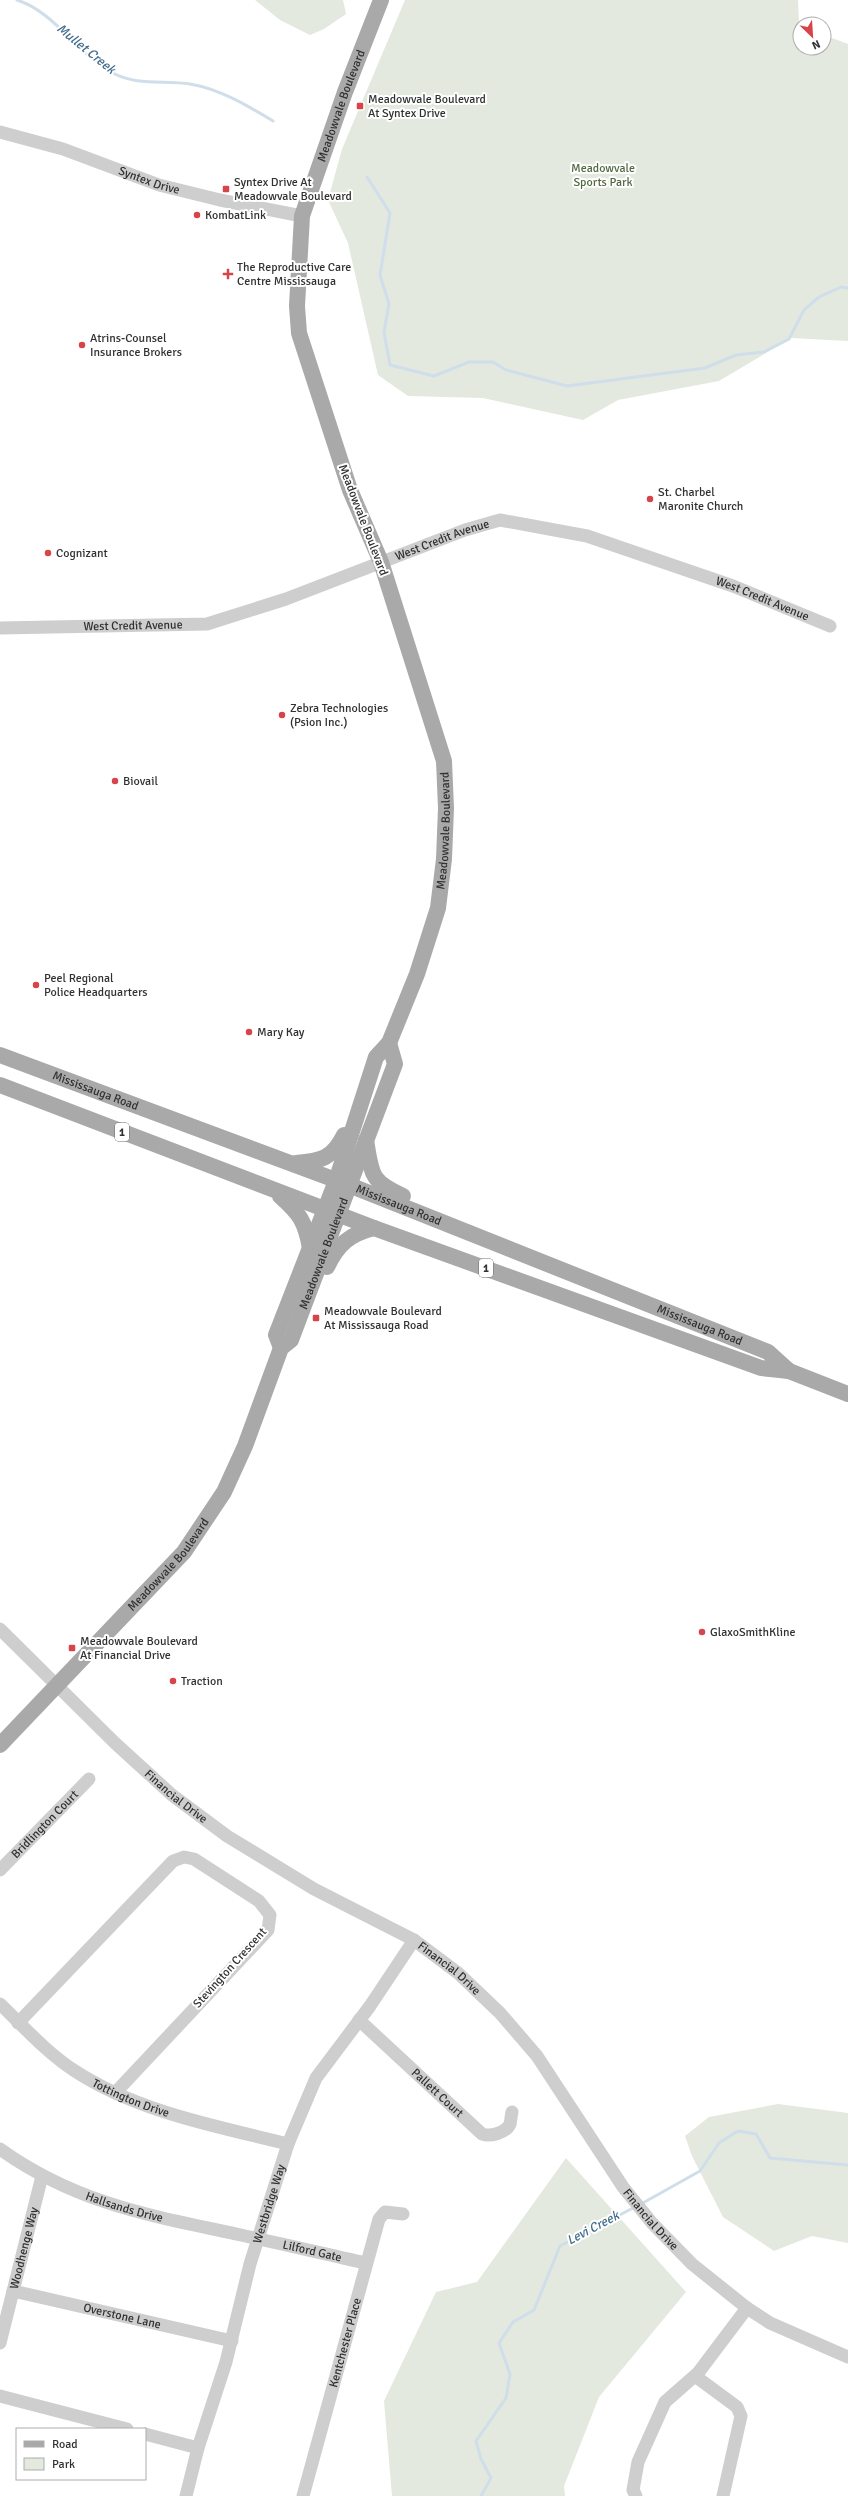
<svg xmlns="http://www.w3.org/2000/svg" width="848" height="2496" viewBox="0 0 848 2496" font-family="Signika,sans-serif">
	<rect width="100%" height="100%" fill="#fff"/>
	<!-- green -->
	<path fill="#e3e9de" d="M255,0H343L346,14L324,29L310,35L280,20Z
		M405,0H798L800,48H824V35L848,44V341L791,338L719,381L618,400L583,420L483,398L408,396L378,375L348,243L328,200L342,149Z
		M778,2104L848,2113V2243L812,2236L774,2251L723,2217L692,2156L685,2136L709,2117Z
		M566,2158L686,2292L599,2397L564,2486L565,2496H392L384,2401L436,2292L477,2282Z"/>
	<g fill="none" stroke-linecap="round" stroke-linejoin="round">
		<!-- stream -->
		<path stroke="#cfdeea" stroke-width="3" d="M17,0C55,12 77,54 113,73C136,86 165,80 190,84C220,89 248,106 273,121
			M367,177L390,213L380,275L389,304L384,332L390,365L434,376L469,362H493L506,370L567,386L705,368L736,355L764,352L789,339L804,310L819,297L841,287L848,288
			M641,2204L700,2171L719,2143L738,2131L756,2134L770,2158L848,2165
			M481,2496L491,2478L481,2459L476,2441L506,2398L510,2374L499,2343L513,2322L534,2310L560,2246L635,2207"/>
		<!-- minor -->
		<g stroke="#cecece" stroke-width="13">
			<path id="s1" d="M0,132L63,149L159,185L220,200L302,216"/>
			<path id="s2" d="M0,628L207,624L286,599L465,530L500,520L587,536L733,586L830,626"/>
			<path id="s3" d="M0,1629L115,1743L172,1795L227,1836L314,1889L414,1940L458,1973L500,2013L537,2056L623,2187L652,2223L692,2264L747,2308L770,2323L848,2357"/>
			<path id="s4" d="M0,1870L89,1779"/>
			<path id="s5" d="M0,2004C24,2027 47,2053 75,2071C138,2112 216,2126 288,2144"/>
			<path id="s6" d="M359,2020L482,2134C490,2137 506,2133 510,2124C511,2121 511,2115 512,2112"/>
			<path d="M18,2023L173,1861L184,1857L194,1859L259,1901L270,1915L268,1930L115,2093"/>
			<path id="s7" d="M0,2149C77,2204 152,2216 241,2235C283,2244 325,2254 366,2263"/>
			<path id="s8" d="M13,2291L232,2341"/>
			<path id="s9" d="M0,2343L42,2176"/>
			<path d="M695,2376L737,2407L741,2416L723,2496"/>
			<path d="M0,2396L127,2429"/>
			<path d="M145,2434L198,2448"/>
			<path id="s10" d="M186,2496L198,2448L226,2362L250,2264L288,2144L316,2078L370,2006L414,1940"/>
			<path id="s11" d="M303,2496L379,2219L385,2212L403,2214"/>
			<path d="M636,2496L633,2490L638,2462L665,2402L698,2373L747,2308"/>
		</g>
		<!-- major -->
		<g stroke="#a9a9a9" stroke-width="16">
			<path id="s12" d="M0,1055L349,1185L768,1352L789,1371"/>
			<path d="M0,1085L374,1228L761,1368L789,1371L848,1394"/>
			<path d="M366,1140C372,1175 370,1181 403,1196"/>
			<path d="M296,1163C321,1161 332,1159 344,1135"/>
			<path d="M280,1196C300,1214 305,1221 310,1248"/>
			<path d="M327,1267C338,1244 350,1234 374,1228"/>
			<path id="s13" d="M281,1348L276,1335L336,1181L376,1057L389,1043L417,974L438,908L444,859L446,808L444,761L381,562L350,490L299,333L297,306L302,216L345,92L381,0"/>
			<path id="s14" d="M0,1745L184,1552L224,1492L245,1446L281,1348L291,1340L395,1064L389,1043"/>
		</g>
	</g>
	<!-- markers -->
	<g fill="#d74449" stroke="#fff" stroke-width="1.5">
		<rect x="356" y="102" width="8" height="8" rx="2"/>
		<rect x="222" y="185" width="8" height="8" rx="2"/>
		<circle cx="197" cy="215" r="4"/>
		<path d="M226 268h4v4h4v4h-4v4h-4v-4h-4v-4h4z"/>
		<circle cx="82" cy="345" r="4"/>
		<circle cx="650" cy="499" r="4"/>
		<circle cx="48" cy="553" r="4"/>
		<circle cx="282" cy="715" r="4"/>
		<circle cx="115" cy="781" r="4"/>
		<circle cx="36" cy="985" r="4"/>
		<circle cx="249" cy="1032" r="4"/>
		<rect x="312" y="1314" width="8" height="8" rx="2"/>
		<circle cx="702" cy="1632" r="4"/>
		<rect x="68" y="1644" width="8" height="8" rx="2"/>
		<circle cx="173" cy="1681" r="4"/>
	</g>
	<g text-anchor="middle" dominant-baseline="central" stroke-width="4" stroke-linejoin="round" paint-order="stroke">
		<!-- shield labels -->
		<g fill="#fff" stroke="#6f6f6f" stroke-width="1">
			<rect x="115" y="1123" width="14" height="18" rx="3"/>
			<rect x="479" y="1259" width="14" height="18" rx="3"/>
		</g>
		<g font-size="11" font-weight="bold" fill="#313131">
			<text x="122" y="1132">1</text>
			<text x="486" y="1268">1</text>
		</g>
		<!-- poi labels -->
		<g font-size="12" fill="#313131" stroke="#fff" text-anchor="start">
			<text x="368" y="99">Meadowvale Boulevard<tspan x="368" dy="14">At Syntex Drive</tspan></text>
			<text x="234" y="182">Syntex Drive At<tspan x="234" dy="14">Meadowvale Boulevard</tspan></text>
			<text x="205" y="215">KombatLink</text>
			<text x="237" y="267">The Reproductive Care<tspan x="237" dy="14">Centre Mississauga</tspan></text>
			<text x="90" y="338">Atrins-Counsel<tspan x="90" dy="14">Insurance Brokers</tspan></text>
			<text x="658" y="492">St. Charbel<tspan x="658" dy="14">Maronite Church</tspan></text>
			<text x="56" y="553">Cognizant</text>
			<text x="290" y="708">Zebra Technologies<tspan x="290" dy="14">(Psion Inc.)</tspan></text>
			<text x="123" y="781">Biovail</text>
			<text x="44" y="978">Peel Regional<tspan x="44" dy="14">Police Headquarters</tspan></text>
			<text x="257" y="1032">Mary Kay</text>
			<text x="324" y="1311">Meadowvale Boulevard<tspan x="324" dy="14">At Mississauga Road</tspan></text>
			<text x="710" y="1632">GlaxoSmithKline</text>
			<text x="80" y="1641">Meadowvale Boulevard<tspan x="80" dy="14">At Financial Drive</tspan></text>
			<text x="181" y="1681">Traction</text>
		</g>
		<!-- street labels -->
		<g font-size="12" fill="#313131" stroke="#fff">
			<text stroke="none"><textPath href="#s13" startOffset="1306">Meadowvale Boulevard</textPath></text>
			<text stroke="none"><textPath href="#s1" startOffset="157">Syntex Drive</textPath></text>
			<text transform="translate(363 520) rotate(69)">Meadowvale Boulevard</text>
			<text stroke="none"><textPath href="#s2" startOffset="457">West Credit Avenue</textPath></text>
			<text stroke="none"><textPath href="#s2" startOffset="793">West Credit Avenue</textPath></text>
			<text stroke="none"><textPath href="#s2" startOffset="133">West Credit Avenue</textPath></text>
			<text stroke="none"><textPath href="#s13" startOffset="550">Meadowvale Boulevard</textPath></text>
			<text stroke="none"><textPath href="#s12" startOffset="102">Mississauga Road</textPath></text>
			<text stroke="none"><textPath href="#s12" startOffset="426">Mississauga Road</textPath></text>
			<text stroke="none"><textPath href="#s14" startOffset="599">Meadowvale Boulevard</textPath></text>
			<text stroke="none"><textPath href="#s12" startOffset="750">Mississauga Road</textPath></text>
			<text stroke="none"><textPath href="#s14" startOffset="247">Meadowvale Boulevard</textPath></text>
			<text stroke="none"><textPath href="#s3" startOffset="243">Financial Drive</textPath></text>
			<text stroke="none"><textPath href="#s4" startOffset="64">Bridlington Court</textPath></text>
			<text transform="translate(230 1968) rotate(-48)">Stevington Crescent</text>
			<text stroke="none"><textPath href="#s3" startOffset="567">Financial Drive</textPath></text>
			<text stroke="none"><textPath href="#s6" startOffset="107">Pallett Court</textPath></text>
			<text stroke="none"><textPath href="#s5" startOffset="163">Tottington Drive</textPath></text>
			<text stroke="none"><textPath href="#s10" startOffset="304">Westbridge Way</textPath></text>
			<text stroke="none"><textPath href="#s7" startOffset="138">Hallsands Drive</textPath></text>
			<text stroke="none"><textPath href="#s3" startOffset="891">Financial Drive</textPath></text>
			<text stroke="none"><textPath href="#s9" startOffset="98">Woodhenge Way</textPath></text>
			<text stroke="none"><textPath href="#s7" startOffset="331">Lilford Gate</textPath></text>
			<text stroke="none"><textPath href="#s8" startOffset="112">Overstone Lane</textPath></text>
			<text stroke="none"><textPath href="#s11" startOffset="159">Kentchester Place</textPath></text>
		</g>
		<!-- park labels -->
		<g font-size="12" fill="#536942" stroke="#fff">
			<text x="603" y="168">Meadowvale<tspan x="603" dy="14">Sports Park</tspan></text>
		</g>
		<!-- water labels -->
		<g font-size="13" font-style="italic" fill="#456e8d" stroke="#fff">
			<text transform="translate(86 49) rotate(39)">Mullet Creek</text>
			<text transform="translate(593 2228) rotate(-28)">Levi Creek</text>
		</g>
	</g>
	<!-- legend -->
	<rect x="16" y="2428" width="130" height="52" fill="#ffffff" stroke="#adadad"/>
	<rect x="24" y="2441" width="20" height="6" fill="#a9a9a9" stroke="#adadad"/>
	<text x="52" y="2448" font-size="12" fill="#313131">Road</text>
	<rect x="24" y="2458" width="20" height="12" fill="#e3e9de" stroke="#adadad"/>
	<text x="52" y="2468" font-size="12" fill="#313131">Park</text>
	<!-- north arrow -->
	<g transform="translate(812 36) rotate(155)"><circle r="19" fill="#ffffff" stroke="#adadad"/>
	<path d="M0-3L7 15L0 10L-7 15Z" fill="#d74449"/>
	<text y="-6" font-size="11" font-weight="bold" text-anchor="middle" fill="#313131">N</text>
	</g>
</svg>
